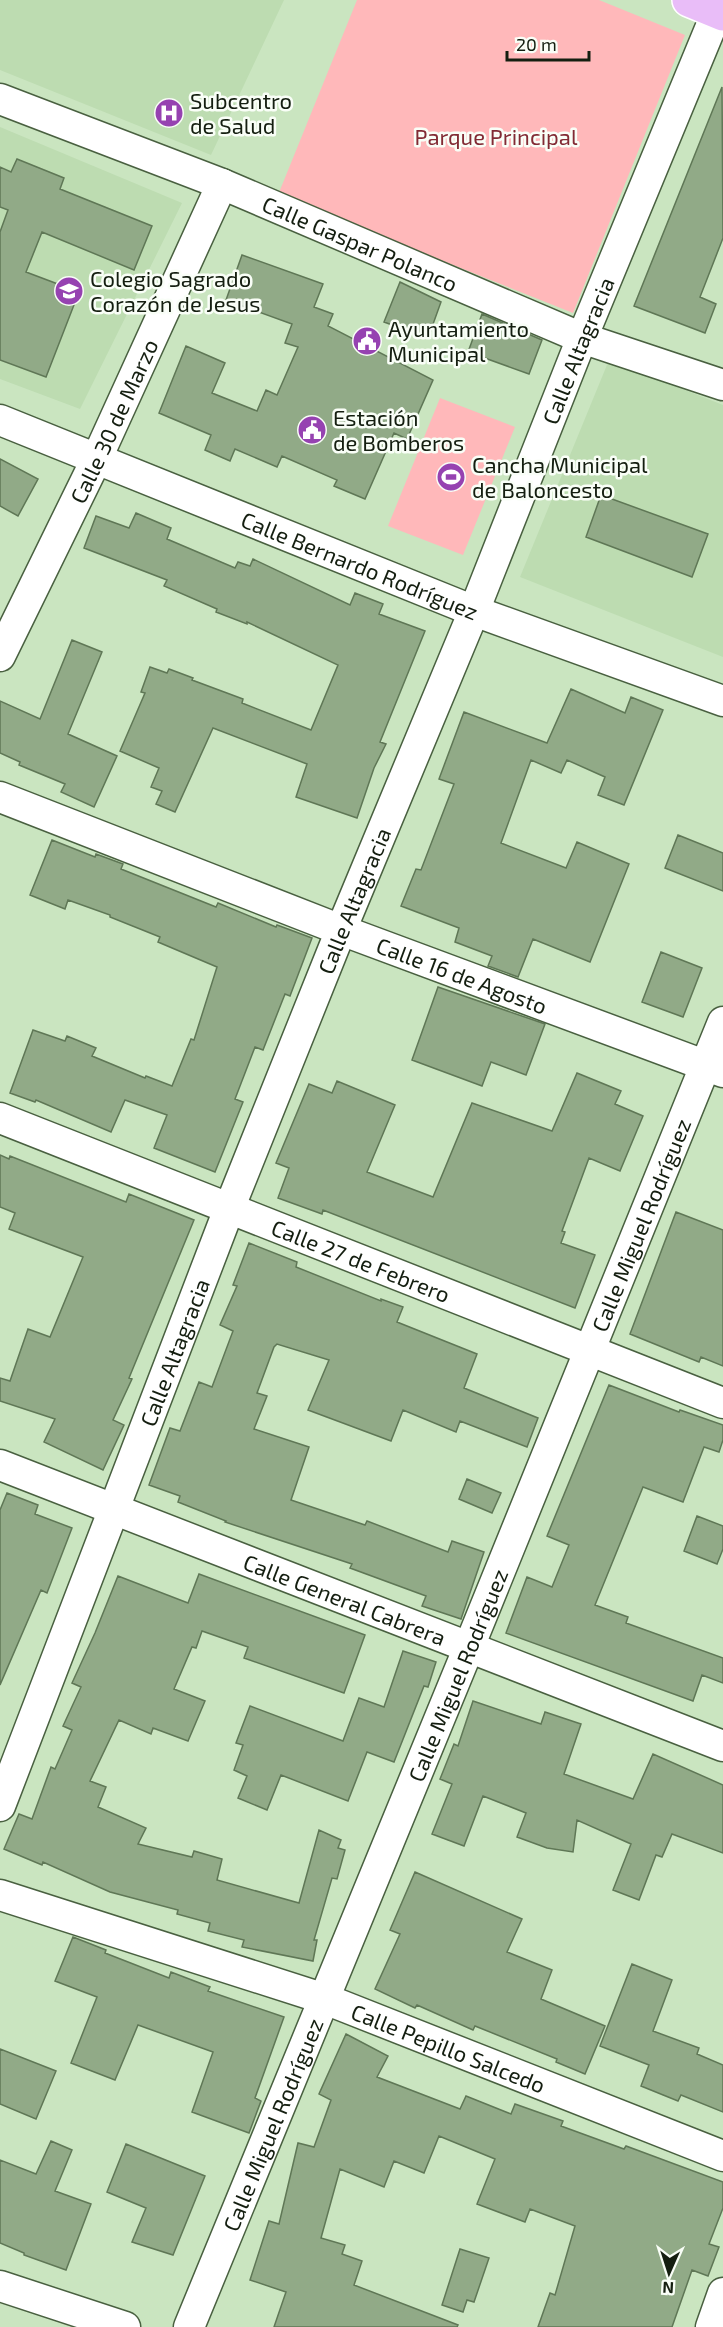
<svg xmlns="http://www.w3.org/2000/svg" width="723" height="2327" viewBox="0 0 723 2327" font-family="'Exo 2',sans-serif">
	<rect width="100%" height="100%" fill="#cae5c0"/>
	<!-- built -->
	<path fill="#bddcb1" d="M0,0H284L211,155L0,70Z
		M0,127L182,203L80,409L0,379Z
		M609,360L723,405V657L520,577Z"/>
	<!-- green -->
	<path fill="#ffb8ba" d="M357,0H599L685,35L573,313L278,195Z
		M440,398L515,427L463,555L388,526Z"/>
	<!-- building -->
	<path fill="#91aa87" stroke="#5f7756" stroke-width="1.5" d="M722,87L723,238L700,297L716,304L705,333L634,306Z
		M17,159L64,178L60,189L152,226L134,270L42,232L26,272L79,292L46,377L0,360V232L8,210L0,207V167L11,172Z
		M242,255L323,284L314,307L333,314L328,326L433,380L407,439L394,433L365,499L334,486L337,480L282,456L277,467L235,449L230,461L205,450L211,435L159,413L186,346L225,363L212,393L257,411L266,390L277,395L298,347L285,343L292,324L226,300Z
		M400,282L441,302L428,338L384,322Z
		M482,314L542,340L529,374L468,352Z
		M0,459L38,479L18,516L0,506Z
		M601,495L708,534L692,577L586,537Z
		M136,513L171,528L167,539L235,568L238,562L250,566L253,559L350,605L355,593L383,604L379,614L425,631L380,742L386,744L374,768L357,818L296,797L307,764L213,728L175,812L156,804L162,791L151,787L159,768L120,751L145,693L141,692L150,667L167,673L169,669L193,678L192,680L243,699L242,703L311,730L338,665L247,622V624L216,612L217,609L164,586L167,580L84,548L96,516L129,528Z
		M72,640L102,652L68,734L117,756L94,807L61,792L65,784L19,765L20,762L0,753V701L40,719Z
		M571,689L625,713L631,697L663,710L624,805L598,795L605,777L567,760L561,773L531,760L501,843L566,868L577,842L629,864L590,962L533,939L518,977L488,966L492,956L455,942L459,928L401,906L416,869L421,870L454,784L439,779L464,712L547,743Z
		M678,835L723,853V891L665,868Z
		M52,840L95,857L96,854L123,864L121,869L216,907L218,903L276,927L277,925L312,938L290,996L285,994L263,1050L255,1047L235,1099L243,1102L215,1172L154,1148L167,1115L125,1100L111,1132L36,1100L35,1102L10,1093L33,1030L65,1041L67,1036L96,1048L92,1056L145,1078L146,1076L172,1086L191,1039L194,1040L217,967L158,942L160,937L110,917V915L68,900L65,909L30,895Z
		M661,952L702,968L683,1017L642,1002Z
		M438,987L545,1024L526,1075L491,1062L482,1086L412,1060Z
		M577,1073L621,1091L615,1104L643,1116L620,1171L589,1158L562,1231L565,1232L561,1243L595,1255L575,1308L323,1210L322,1214L278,1198L289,1168L276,1163L309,1084L332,1093L337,1081L395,1105L367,1172L433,1197L472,1103L552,1131Z
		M0,1155L9,1159L10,1156L126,1202L129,1194L194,1220L129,1378L132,1379L113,1420L124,1425L103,1470L44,1442L55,1419L0,1401V1378L10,1381L28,1329L50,1337L83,1257L9,1229L15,1213L0,1207Z
		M676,1212L723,1230V1366L701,1357L699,1362L630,1334Z
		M249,1243L297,1262L296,1267L381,1301V1299L403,1307L397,1322L477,1354L464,1388L538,1418L527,1447L460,1421L456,1432L403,1410L391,1441L308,1410L329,1360L277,1344L274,1347L257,1393L267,1396L254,1429L309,1447L291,1500L365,1525L367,1521L448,1552L452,1541L484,1552L461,1619L422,1606L426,1596L350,1568L352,1564L225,1522L226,1521L178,1502L180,1496L149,1485L170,1428L180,1431L199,1382L212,1387L233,1331L220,1325L237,1286L233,1285Z
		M609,1385L679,1412L680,1410L723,1425V1440L719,1452L704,1447L683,1502L643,1487L595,1605L628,1617L626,1623L723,1658V1683L702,1675L693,1701L506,1633L527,1577L552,1587L569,1545L547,1536Z
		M467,1479L501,1493L492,1513L459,1499Z
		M7,1493L38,1505L35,1514L72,1528L47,1593L41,1590L0,1685V1510Z
		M697,1516L723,1526V1549L717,1564L684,1551Z
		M199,1574L365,1635L344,1693L244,1658L248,1647L202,1631L196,1648L192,1647L174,1689L205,1701L188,1741L153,1728L151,1734L119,1720L90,1781L106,1787L98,1807L146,1828L138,1844L192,1857L194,1851L222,1859L217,1880L299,1903L319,1830L341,1840L338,1848L345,1850L337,1879L332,1878L314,1940H317L313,1961L242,1947L244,1940L208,1931L210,1923L177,1914L178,1910L110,1892L43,1862L42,1865L4,1849L19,1814L32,1819L51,1767L55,1769L72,1730L63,1726L81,1687L72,1683L95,1633L118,1576L188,1603Z
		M403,1651L436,1662L428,1687L424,1686L394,1762L367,1752L348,1801L281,1775L267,1810L238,1798L247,1776L234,1770L243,1745L236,1743L250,1706L343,1741L359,1698L384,1707Z
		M473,1701L541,1724L545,1712L581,1724L564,1774L633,1799L653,1754L723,1785V1853L672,1834L662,1857L656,1855L639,1900L613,1890L631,1844L577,1820L573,1852L547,1848L517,1837L526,1813L483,1796L464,1846L432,1834L452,1784L440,1779L454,1744L458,1746Z
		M415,1872L522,1919L507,1952L552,1970L541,1999L605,2026L585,2074L556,2062L557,2059L475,2026L473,2030L417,2005L415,2008L375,1989L400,1934L390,1930Z
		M73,1937L106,1950L105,1953L169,1978L171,1972L210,1987L208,1991L284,2017L255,2098L261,2101L249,2133L192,2112L213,2052L138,2025L115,2080L71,2063L97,1997L55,1981Z
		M632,1964L672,1980L653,2031L699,2048L697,2054L723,2065V2112L681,2095L678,2101L641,2086L649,2065L600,2046Z
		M346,2034L388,2056L377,2077L460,2109L466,2096L511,2114L515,2104L563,2121L561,2126L624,2149L626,2146L723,2182V2208L709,2244L719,2247L708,2276L692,2270L672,2327H538L550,2293L555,2295L575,2226L530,2209L525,2222L477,2204L495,2159L439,2136L424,2173L394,2161L384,2187L340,2169L321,2238L345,2245L342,2254L362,2261L354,2285L458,2325L457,2327H274L286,2292L250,2280L269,2221L279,2224L298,2143L314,2147L331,2100L319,2094Z
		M0,2049L56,2071L36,2119L0,2104Z
		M51,2141L72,2150L55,2191L91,2204L66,2270L24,2255V2253L0,2243V2160L36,2174Z
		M126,2144L205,2176L173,2255L132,2242L146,2208L107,2192Z
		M460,2249L489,2258L474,2302L467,2300L463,2312L442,2305Z"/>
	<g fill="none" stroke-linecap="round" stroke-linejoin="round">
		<!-- minor casing -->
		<g stroke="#496040" stroke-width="33">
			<g id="minor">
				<path id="s1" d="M0,99L222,184L582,338L723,385"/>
				<path id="s2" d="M0,420L474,611L723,701"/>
				<path id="s3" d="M0,656L97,458L222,184"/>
				<path id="s4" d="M0,797L341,930L723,1072"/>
				<path id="s5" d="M0,1118L723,1403"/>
				<path id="s6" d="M0,1465L723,1746"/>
				<path id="s7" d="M0,1806L229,1209L341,930L474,611L582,338L722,0"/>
				<path id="s8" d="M0,1895L325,1999L723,2156"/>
				<path d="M0,2286L125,2327"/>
				<path id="s9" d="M189,2327L469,1647L723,1022"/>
				<path d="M711,2327L723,2293"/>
			</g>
		</g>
		<!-- major casing -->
		<g stroke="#fff" stroke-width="36">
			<path id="major" d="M689,0L723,14"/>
		</g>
		<!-- minor -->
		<use href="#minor" stroke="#fff" stroke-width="30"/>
		<!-- major -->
		<use href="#major" stroke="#e9bdf8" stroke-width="33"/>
	</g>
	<!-- icons -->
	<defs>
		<g id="hospital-disc" transform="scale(1.5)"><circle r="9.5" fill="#9642b1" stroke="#f9fef7"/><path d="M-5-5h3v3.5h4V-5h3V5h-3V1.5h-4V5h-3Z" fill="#fff"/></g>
		<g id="university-disc" transform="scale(1.5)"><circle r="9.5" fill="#9642b1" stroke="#f9fef7"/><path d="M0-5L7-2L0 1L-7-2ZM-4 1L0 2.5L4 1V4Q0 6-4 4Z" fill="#fff"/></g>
		<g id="civic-disc" transform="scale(1.5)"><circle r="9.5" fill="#9642b1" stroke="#f9fef7"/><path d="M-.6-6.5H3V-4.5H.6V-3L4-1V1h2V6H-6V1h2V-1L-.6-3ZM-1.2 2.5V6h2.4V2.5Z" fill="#fff"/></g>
		<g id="stadium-disc" transform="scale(1.5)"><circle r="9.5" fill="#9642b1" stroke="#f9fef7"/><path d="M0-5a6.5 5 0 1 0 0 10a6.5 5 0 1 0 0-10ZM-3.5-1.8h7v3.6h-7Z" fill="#fff"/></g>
	</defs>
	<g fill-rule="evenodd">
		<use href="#hospital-disc" x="169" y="113"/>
		<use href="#university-disc" x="69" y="291"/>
		<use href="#civic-disc" x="367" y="341"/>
		<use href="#civic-disc" x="312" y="430"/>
		<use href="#stadium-disc" x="451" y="477"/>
	</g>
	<g text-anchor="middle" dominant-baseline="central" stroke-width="5" stroke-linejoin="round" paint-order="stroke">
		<!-- poi labels -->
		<g font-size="22" fill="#141e10" stroke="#f9fef7" text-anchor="start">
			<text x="190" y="100">Subcentro<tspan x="190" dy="25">de Salud</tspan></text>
			<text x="90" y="278">Colegio Sagrado<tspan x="90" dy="25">Corazón de Jesus</tspan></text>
			<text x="388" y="328">Ayuntamiento<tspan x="388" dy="25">Municipal</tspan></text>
			<text x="333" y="417">Estación<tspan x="333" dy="25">de Bomberos</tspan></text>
			<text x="472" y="464">Cancha Municipal<tspan x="472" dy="25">de Baloncesto</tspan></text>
		</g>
		<!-- park labels -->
		<g font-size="22" fill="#822a34" stroke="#f9fef7">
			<text x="496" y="136">Parque Principal</text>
		</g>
		<!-- street labels -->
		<g font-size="22" fill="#141e10" stroke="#f9fef7">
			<text stroke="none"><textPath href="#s1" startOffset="388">Calle Gaspar Polanco</textPath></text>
			<text stroke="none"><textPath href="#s7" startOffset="1566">Calle Altagracia</textPath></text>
			<text stroke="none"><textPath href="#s3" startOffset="261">Calle 30 de Marzo</textPath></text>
			<text stroke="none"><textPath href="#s2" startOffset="388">Calle Bernardo Rodríguez</textPath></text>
			<text stroke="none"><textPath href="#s7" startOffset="972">Calle Altagracia</textPath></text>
			<text stroke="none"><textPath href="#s4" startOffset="495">Calle 16 de Agosto</textPath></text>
			<text stroke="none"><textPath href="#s9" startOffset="1191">Calle Miguel Rodríguez</textPath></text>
			<text stroke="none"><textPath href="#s5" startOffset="388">Calle 27 de Febrero</textPath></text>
			<text stroke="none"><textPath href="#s7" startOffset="486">Calle Altagracia</textPath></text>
			<text stroke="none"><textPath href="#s6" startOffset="370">Calle General Cabrera</textPath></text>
			<text stroke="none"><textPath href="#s9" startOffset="705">Calle Miguel Rodríguez</textPath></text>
			<text stroke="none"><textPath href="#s8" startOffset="474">Calle Pepillo Salcedo</textPath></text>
			<text stroke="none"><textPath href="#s9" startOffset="219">Calle Miguel Rodríguez</textPath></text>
		</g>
	</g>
	<!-- north arrow -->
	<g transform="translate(669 2273) rotate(183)" stroke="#f9fef7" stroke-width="4.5" paint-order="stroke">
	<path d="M0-4.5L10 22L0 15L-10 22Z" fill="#141e10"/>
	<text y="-9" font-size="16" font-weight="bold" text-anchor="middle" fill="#141e10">N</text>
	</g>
	<!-- scale -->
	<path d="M507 51v9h82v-9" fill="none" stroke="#141e10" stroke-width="3"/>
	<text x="516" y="51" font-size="18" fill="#141e10" stroke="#f9fef7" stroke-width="4.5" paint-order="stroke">20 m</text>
</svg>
